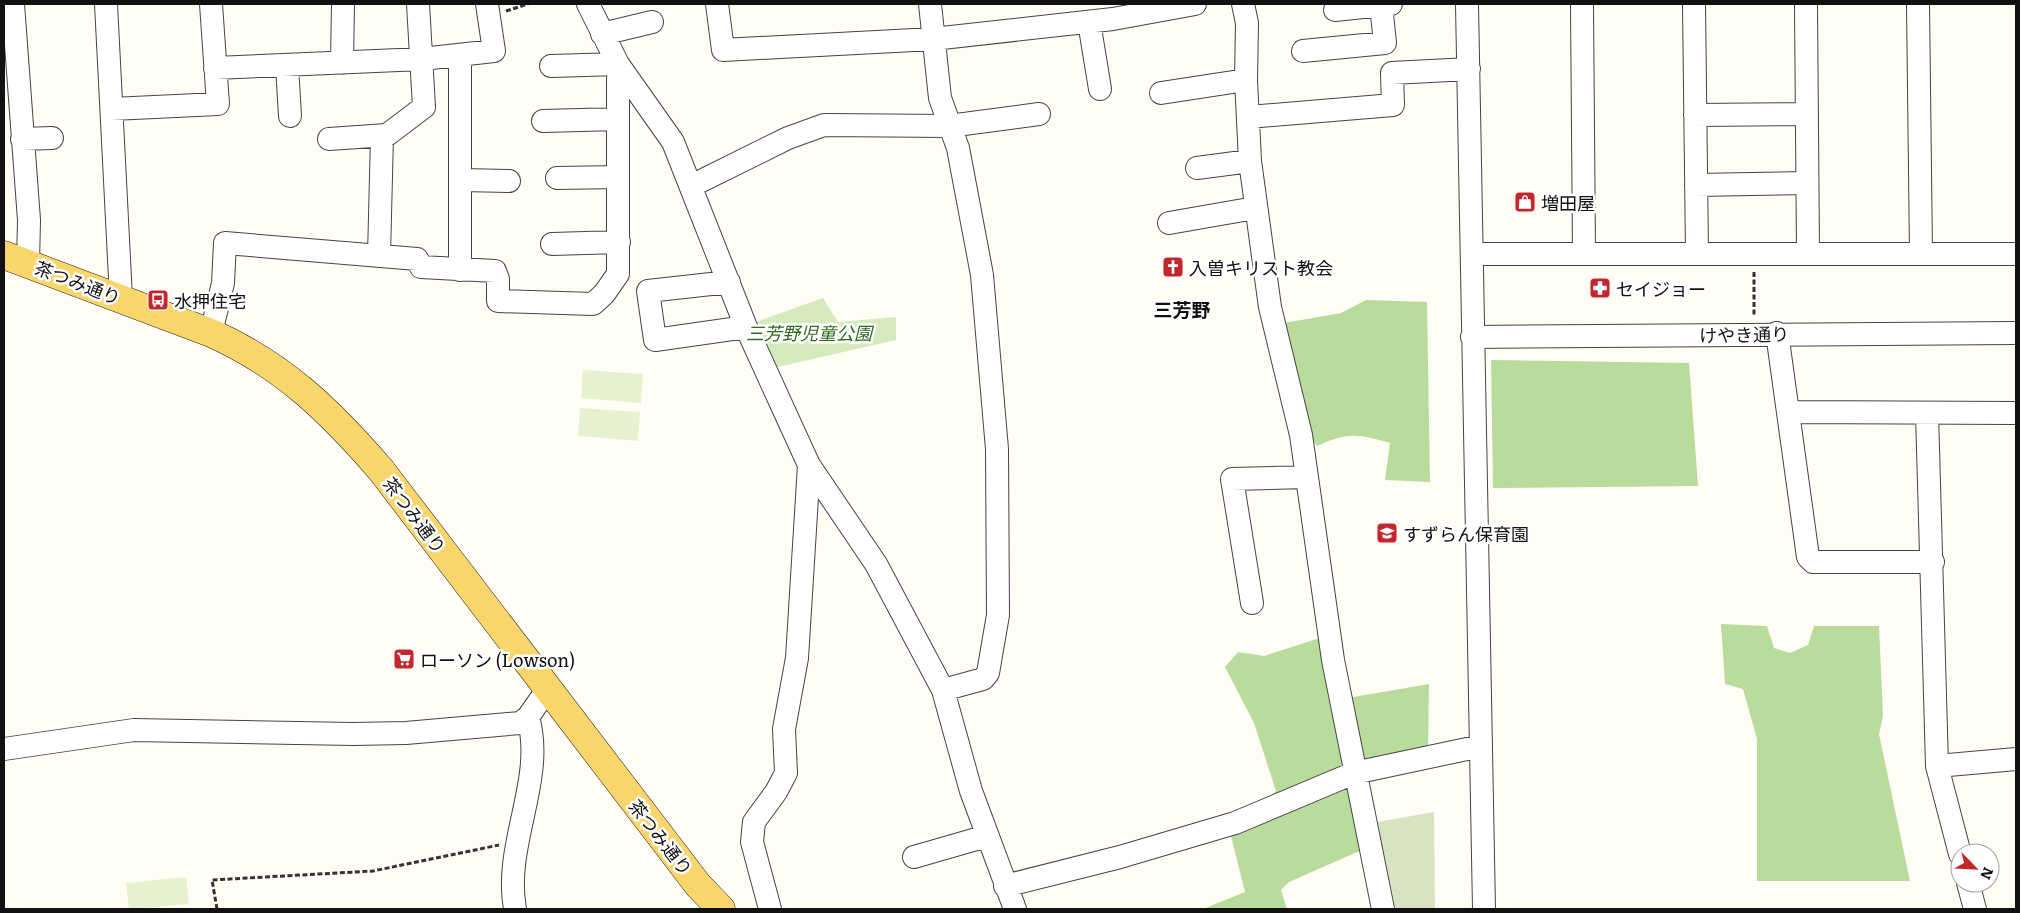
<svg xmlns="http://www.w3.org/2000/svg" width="2020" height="913" viewBox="0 0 2020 913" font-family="Literata,'Noto Sans JP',serif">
	<rect width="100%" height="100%" fill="#fffdf5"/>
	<!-- green -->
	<path fill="#d5ebbd" d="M823,298L838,322L896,317V340L769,369L750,324Z"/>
	<!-- forest -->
	<path fill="#b9dc9c" d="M1366,300L1427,302L1430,482L1385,480L1390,443C1358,434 1348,432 1317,446L1309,435L1284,323L1341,313Z
		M1491,360L1689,363L1698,486L1493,488Z
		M1721,624L1767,626L1774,648L1790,653L1808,645L1814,626H1879L1883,716L1879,734L1910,881H1757V739L1743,689L1725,684Z
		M1326,636L1336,700L1429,684L1428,752L1346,769L1364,849L1289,882L1281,890L1287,909H1203L1245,892L1231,836L1276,791L1254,723L1225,667L1238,652L1264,656Z"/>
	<!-- cemetery -->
	<path fill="#d9e3c4" d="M1434,812L1435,909H1384L1366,824Z"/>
	<!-- pitch -->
	<path fill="#e6f2cf" d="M583,370L643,374L641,403L581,398Z
		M580,408L640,412L638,441L578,436Z
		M186,877L189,904L129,909L126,883Z"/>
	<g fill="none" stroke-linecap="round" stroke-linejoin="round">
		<!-- minor casing -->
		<g stroke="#444" stroke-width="24">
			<path id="minor" d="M13,4L29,220L28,264
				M106,4L121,298
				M588,4L618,64L673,142L746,327L809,465L876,564L943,690L971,791L1015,909
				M717,4L723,50L933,39L1113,19L1195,4
				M930,4L940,98L958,148L982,275L997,449L998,615L988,673L983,679L943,690
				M1243,4L1247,23L1246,80L1250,161L1270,307L1301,435L1333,660L1383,909
				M1467,4L1484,909
				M1582,4L1584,254
				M1694,4L1697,254
				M1806,4L1808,253
				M1918,4L1921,254
				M1335,10L1391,4
				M1089,22L1100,89
				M602,34L652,22
				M1303,51L1385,43L1381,5
				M460,56V270
				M342,63L343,4
				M287,66L290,116
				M551,66L618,64
				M215,68L422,59L494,51L487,4
				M1161,93L1246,80
				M112,109L218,104L211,4
				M1695,115L1807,114
				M1249,117L1393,105L1392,73L1469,69
				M543,121L618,119
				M22,139L52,138
				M329,139L387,135L424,107L418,4
				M1197,168L1250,161
				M557,178L618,177
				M461,180L509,181
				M1696,185L1807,183
				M691,186L788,138L824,125L949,126L1039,114
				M1169,223L1255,208
				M552,244L619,242
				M1472,254H2016
				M379,256L382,136
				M729,282L648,291L655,340L746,327
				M211,333L223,283L225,243L417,259L421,267L495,271L498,279V301L593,304L604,294L618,274V79L620,67
				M1777,333L1808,557L1813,562H1933
				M1472,337L2016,333
				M1789,412L2016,413
				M1927,413L1937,766L1960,854
				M1252,603L1232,479L1306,477
				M4,749L134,730L353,734L406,733L520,723L528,717L547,690
				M1937,766L2016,759
				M914,857L987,836
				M1968,883L1975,909
				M1005,886L1120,857L1235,823L1354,773L1481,746
				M515,909C503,844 546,780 528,717
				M770,909L752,842L754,822L776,792L786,773L784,729L797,658L809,465"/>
		</g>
		<!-- major casing -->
		<g stroke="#222" stroke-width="29">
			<path id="major" d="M4,255L211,333C283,365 330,411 381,470L698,885L721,909"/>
		</g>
		<!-- path -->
		<path stroke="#333" stroke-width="3" stroke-dasharray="5 2.5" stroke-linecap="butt" d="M506,11L528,4
			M1754,272V316
			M217,909L212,880L373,871L499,845"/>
		<!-- minor -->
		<use href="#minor" stroke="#fff" stroke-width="22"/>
		<!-- major -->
		<use href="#major" stroke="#f9d66b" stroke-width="28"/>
	</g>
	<!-- icons -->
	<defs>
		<g id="shop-square" transform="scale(1.125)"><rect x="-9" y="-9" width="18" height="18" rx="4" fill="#c4262e" stroke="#fff"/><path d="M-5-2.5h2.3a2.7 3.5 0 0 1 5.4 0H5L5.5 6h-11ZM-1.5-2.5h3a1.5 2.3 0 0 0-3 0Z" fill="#fff"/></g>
		<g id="church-square" transform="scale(1.125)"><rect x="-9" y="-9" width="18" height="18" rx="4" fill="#c4262e" stroke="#fff"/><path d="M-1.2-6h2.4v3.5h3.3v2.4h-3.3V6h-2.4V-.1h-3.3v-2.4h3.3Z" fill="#fff"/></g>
		<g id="pharmacy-square" transform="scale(1.125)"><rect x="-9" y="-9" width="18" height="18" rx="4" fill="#c4262e" stroke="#fff"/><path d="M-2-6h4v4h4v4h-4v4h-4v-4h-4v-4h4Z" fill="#fff"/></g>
		<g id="bus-square" transform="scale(1.125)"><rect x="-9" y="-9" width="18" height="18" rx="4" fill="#c4262e" stroke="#fff"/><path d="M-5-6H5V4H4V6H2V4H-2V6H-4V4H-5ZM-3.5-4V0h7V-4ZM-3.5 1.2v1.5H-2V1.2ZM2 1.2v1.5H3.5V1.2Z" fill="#fff"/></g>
		<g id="school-square" transform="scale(1.125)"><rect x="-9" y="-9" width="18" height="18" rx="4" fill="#c4262e" stroke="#fff"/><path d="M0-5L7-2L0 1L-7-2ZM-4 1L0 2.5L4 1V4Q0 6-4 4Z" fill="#fff"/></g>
		<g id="supermarket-square" transform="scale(1.125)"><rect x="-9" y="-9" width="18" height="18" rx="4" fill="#c4262e" stroke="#fff"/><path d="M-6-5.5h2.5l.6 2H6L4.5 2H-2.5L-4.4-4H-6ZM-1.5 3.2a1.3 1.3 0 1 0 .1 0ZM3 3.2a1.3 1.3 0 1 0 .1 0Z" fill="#fff"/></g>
	</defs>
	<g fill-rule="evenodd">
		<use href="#shop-square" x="1525" y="202"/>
		<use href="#church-square" x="1173" y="267"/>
		<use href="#pharmacy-square" x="1600" y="288"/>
		<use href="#bus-square" x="158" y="300"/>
		<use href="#school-square" x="1387" y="533"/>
		<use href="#supermarket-square" x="404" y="659"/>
	</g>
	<g text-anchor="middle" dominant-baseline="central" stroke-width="5" stroke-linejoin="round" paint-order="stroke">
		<!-- poi labels -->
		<g font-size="18" fill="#111" stroke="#fff" text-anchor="start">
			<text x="1541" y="202">増田屋</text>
			<text x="1189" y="267">入曽キリスト教会</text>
			<text x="1616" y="288">セイジョー</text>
			<text x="174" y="300">水押住宅</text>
			<text x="1403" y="533">すずらん保育園</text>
			<text x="420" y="659">ローソン (Lowson)</text>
		</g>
		<!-- street labels -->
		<g font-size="18" fill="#111" stroke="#fff">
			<text transform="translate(78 282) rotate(21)">茶つみ通り</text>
			<text transform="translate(1744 334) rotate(-1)">けやき通り</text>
			<text transform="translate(415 515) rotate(53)">茶つみ通り</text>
			<text transform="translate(661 837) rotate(52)">茶つみ通り</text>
		</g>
		<!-- park labels -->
		<g font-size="18" font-style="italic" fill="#2f6b1f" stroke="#fff">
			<text x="809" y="332">三芳野児童公園</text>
		</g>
		<!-- neighbourhood labels -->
		<g font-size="19" font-weight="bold" fill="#111" stroke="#fff">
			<text x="1182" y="309">三芳野</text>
		</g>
	</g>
	<!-- border -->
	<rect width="2020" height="913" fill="none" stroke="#111111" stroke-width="10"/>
	<!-- north arrow -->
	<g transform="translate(1975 868) rotate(114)"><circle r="24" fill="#ffffff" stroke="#a0a0a0"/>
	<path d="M0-4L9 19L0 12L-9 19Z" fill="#c4262e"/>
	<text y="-8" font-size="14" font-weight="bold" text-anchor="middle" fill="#111111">N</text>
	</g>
</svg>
